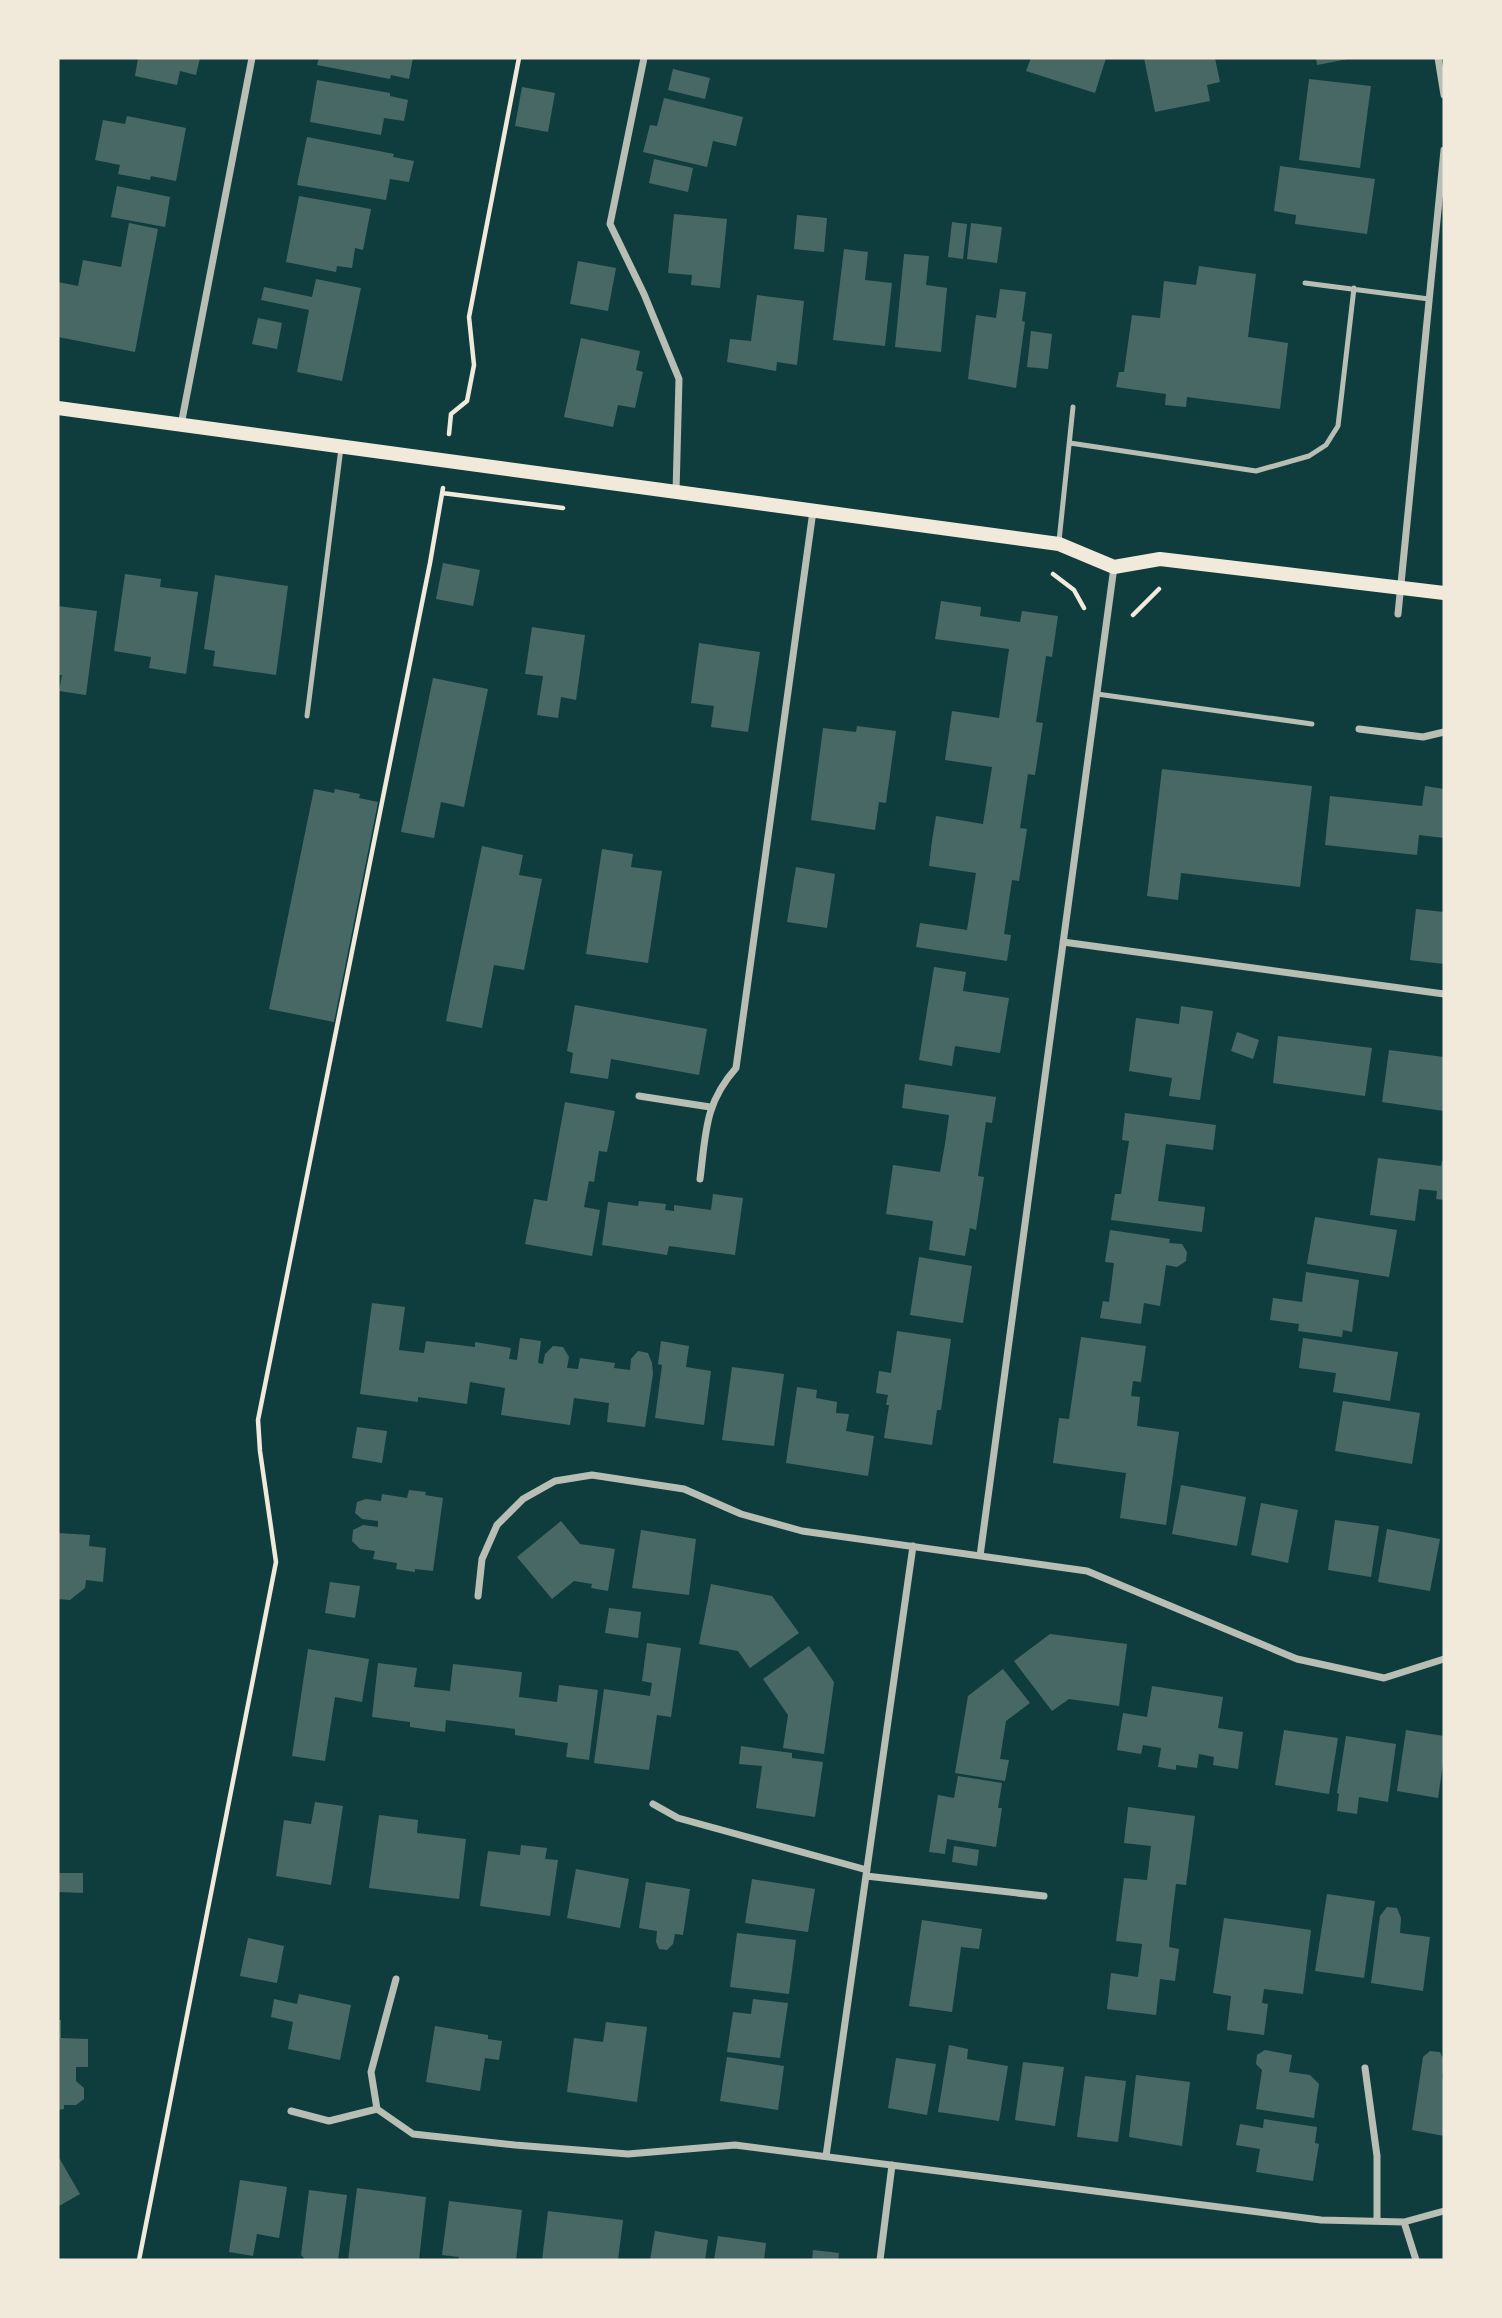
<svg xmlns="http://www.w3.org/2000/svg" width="1502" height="2318" viewBox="0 0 1502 2318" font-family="Roboto,sans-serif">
	<rect width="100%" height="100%" fill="#0f3d3e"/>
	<!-- building -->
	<path fill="#486865" d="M138,58H200L196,75L180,71L177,85L135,76Z
		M319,58H413L409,79L391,75L390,79L317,65Z
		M1031,58H1106L1095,93L1026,71Z
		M1144,58H1215L1220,82L1207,85L1210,101L1155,112Z
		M1316,58H1348V59L1317,65Z
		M673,69L710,78L705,99L668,90Z
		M1309,79L1371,86L1360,168L1299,160Z
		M317,80L390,93V96L408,100L404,121L384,118L381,135L310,122Z
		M522,87L555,93L548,132L515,126Z
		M664,98L743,117L736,146L713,141L707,167L643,152L650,125L657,126Z
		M127,116L186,128L176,181L151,176L150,180L118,174L120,165L95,160L103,120L125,124Z
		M307,137L394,154L393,157L414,161L409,182L390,179L386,200L297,185Z
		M654,159L693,168L688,192L649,183Z
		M1280,166L1375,179L1367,234L1295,224L1296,215L1274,211Z
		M117,186L170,197L165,227L111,217Z
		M299,196L371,209L363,250L355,248L352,268L337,266L336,272L286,262Z
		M674,214L727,219L720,288L691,285L692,275L668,273Z
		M797,215L827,218L824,252L794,249Z
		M952,222L967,224L963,259L948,257Z
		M129,223L158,229L135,352L58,337V282L78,286L83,260L121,267Z
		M971,223L1002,227L997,263L967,259Z
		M844,249L868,252L865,280L892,283L885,346L833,340Z
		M904,254L929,256L926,285L947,288L941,352L895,347Z
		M578,261L616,268L608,311L570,304Z
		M1199,266L1256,274L1248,337L1288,343L1280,409L1187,397L1186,407L1165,405L1166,394L1116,387L1119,372H1124L1132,315L1160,318L1164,281L1196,285Z
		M316,279L361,288L342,381L297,372L309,310L261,300L264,287L312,297Z
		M1000,289L1026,292L1022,321L1025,322L1016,388L968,379L976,315L996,318Z
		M757,295L804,301L797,365L777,362L776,371L727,362L730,339L751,341Z
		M258,318L282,323L277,349L252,344Z
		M1031,331L1052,334L1048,369L1027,367Z
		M581,338L640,351L636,370L643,372L635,408L618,405L613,427L564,417Z
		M443,563L480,570L473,606L436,599Z
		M125,574L161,579L160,587L198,592L186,674L149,668L151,657L114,651Z
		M215,575L288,586L276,675L213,666L215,651L204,649Z
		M941,601L981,607L980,616L1020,622L1022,611L1058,616L1052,657L1046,656L1036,722L1043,723L1035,775L1028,774L1020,828L1027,829L1019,881L1012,880L1004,934L1011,935L1007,961L916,947L920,923L967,930L976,873L929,866L932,841L936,816L983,824L992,767L945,760L952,711L999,718L1009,649L935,639Z
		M58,606L97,611L86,695L59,691L62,675H58Z
		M532,627L585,635L576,700L561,697L558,718L537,715L543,676L525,674Z
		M699,643L760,652L748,732L711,727L714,706L691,703Z
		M433,678L488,689L464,807L441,802L434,838L401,832Z
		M857,726L896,731L886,803L879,802L875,830L811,820L823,728L856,732Z
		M1162,769L1312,786L1300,887L1181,873L1178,900L1147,896Z
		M1425,786L1444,789V838L1419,835L1417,855L1325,845L1330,796L1422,806Z
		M314,789L334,793L335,789L360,794L359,798L378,802L334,1022L269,1009Z
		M482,846L523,855L519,875L542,879L524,970L494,965L482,1028L446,1021Z
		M602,849L633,854L631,867L662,871L648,963L586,954Z
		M796,867L835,874L827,928L787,922Z
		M1416,909L1444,912V964L1410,960Z
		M934,967L966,972L963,991L1009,998L1000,1053L955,1046L952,1066L919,1060Z
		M575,1005L707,1029L699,1075L611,1059L608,1079L570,1073L573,1053L567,1051Z
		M1181,1006L1213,1011L1200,1100L1169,1096L1172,1078L1129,1071L1136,1018L1179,1024Z
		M1237,1032L1259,1040L1253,1059L1231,1051Z
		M1278,1036L1372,1048L1365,1096L1273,1083Z
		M1389,1050L1444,1057V1111L1382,1102Z
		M905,1084L996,1097L992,1123L986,1122L978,1176L984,1177L976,1230L970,1228L965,1256L929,1250L933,1221L886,1214L893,1165L940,1172L945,1144L949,1115L902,1108Z
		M565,1102L615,1111L607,1152L599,1151L594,1182L589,1181L584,1207L600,1210L592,1256L525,1244L534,1199L547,1201Z
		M1125,1113L1216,1125L1213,1150L1166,1144L1158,1201L1205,1207L1202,1232L1111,1220L1115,1194H1121L1129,1141L1122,1140Z
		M1378,1158L1441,1166L1442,1161H1444V1200L1436,1199L1437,1191L1419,1189L1415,1221L1370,1215Z
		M713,1194L743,1198L735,1255L669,1246L667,1255L602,1245L608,1202L638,1206L639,1201L666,1204L665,1210L674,1211V1205L711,1210Z
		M1315,1217L1397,1230L1389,1277L1307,1264Z
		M1110,1230L1170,1239L1169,1243L1182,1244L1187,1252L1186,1261L1177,1267L1166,1265L1160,1306L1144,1303L1141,1324L1100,1318L1103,1301L1109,1302L1114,1263L1105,1262Z
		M919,1257L972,1266L963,1323L910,1315Z
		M1306,1272L1359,1280L1352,1332L1343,1330L1342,1337L1298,1331L1299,1324L1270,1320L1273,1298L1302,1302Z
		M372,1303L405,1307L399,1350L424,1353L426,1341L475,1347V1342L511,1348L509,1359L517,1360L520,1338L541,1341L538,1363L543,1364L545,1354L553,1346L563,1347L569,1357L567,1368L578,1369L580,1358L615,1363L614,1368L630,1370L631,1359L638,1351L648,1353L652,1363L653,1374L645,1427L607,1422L609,1403L574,1398L570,1425L501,1415L505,1388L470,1382L467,1404L418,1397V1402L360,1394Z
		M897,1331L951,1339L941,1410H937L932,1445L884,1438L889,1405H886L888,1395L876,1393L879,1371L891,1373Z
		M1081,1337L1146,1346L1141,1382L1133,1381L1131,1396L1140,1397L1137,1426L1179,1432L1166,1525L1120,1518L1126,1473L1053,1463L1059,1418L1069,1419Z
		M1303,1338L1398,1352L1390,1401L1333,1392L1336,1373L1299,1368Z
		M661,1341L689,1346L686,1367L711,1371L704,1425L655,1418L662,1365L658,1364Z
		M732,1367L784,1374L774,1446L722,1440Z
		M797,1387L817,1390L816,1398L837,1402L836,1413L849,1414L846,1431L874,1436L868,1476L786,1463Z
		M1343,1401L1420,1413L1412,1464L1335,1451Z
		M357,1427L387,1431L382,1463L352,1458Z
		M1181,1485L1246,1497L1237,1546L1172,1534Z
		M409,1490L426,1492L425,1495L443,1498L433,1571L415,1569V1572L396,1569L397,1563L373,1559L375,1551L360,1549L352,1541L353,1530L363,1525L378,1527V1521L362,1519L355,1513L357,1502L366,1499L381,1501L382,1494L407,1498Z
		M1261,1503L1298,1510L1288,1563L1251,1555Z
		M1335,1520L1379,1526L1371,1577L1328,1570Z
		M561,1521L580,1544L615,1549L608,1591L591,1588L592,1584L574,1581L552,1599L517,1557Z
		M1387,1529L1440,1539L1430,1591L1378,1582Z
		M641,1530L696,1539L689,1595L632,1588Z
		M58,1533L90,1535L89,1546L106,1548L103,1582L86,1580L85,1588L70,1600L58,1599Z
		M330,1582L360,1586L355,1618L325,1613Z
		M711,1584L772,1596L799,1633L750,1668L738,1651L699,1644Z
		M609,1608L641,1612L638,1638L605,1633Z
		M1050,1634L1127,1644L1119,1706L1069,1699L1052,1711L1014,1661Z
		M647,1643L681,1648L671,1717L657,1715L649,1770L594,1763L604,1689L650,1696L652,1683L642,1681Z
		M809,1646L834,1682L824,1754L783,1748L788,1715L763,1679Z
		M308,1649L369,1659L362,1702L335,1697L325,1761L292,1756Z
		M378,1663L417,1668L414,1687L450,1691L453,1664L522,1672L519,1697L557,1702L559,1685L598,1690L589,1760L566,1757L568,1743L515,1735V1729L446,1720L445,1732L410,1727V1722L372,1717Z
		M1003,1669L1030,1703L1006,1721L1000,1759L1009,1760L1005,1781L955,1773L968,1696Z
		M1152,1686L1223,1697L1218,1728L1243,1732L1238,1769L1213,1765L1214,1757L1199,1754L1197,1768L1176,1765V1770L1158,1767L1161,1748L1143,1745L1141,1754L1117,1750L1123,1713L1147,1717Z
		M1284,1730L1338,1738L1329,1794L1275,1785Z
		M1406,1730L1444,1736V1757L1438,1798L1397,1791Z
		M1346,1736L1396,1744L1388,1802L1359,1797L1357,1814L1337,1811L1339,1794L1337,1793Z
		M741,1746L792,1753V1758L823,1762L815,1817L756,1808L762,1766L739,1764Z
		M958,1776L1002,1783L998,1808H1002L996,1847L947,1839L945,1854L929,1852L938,1795L954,1798Z
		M315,1802L343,1806L331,1885L276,1876L284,1820L311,1824Z
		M1128,1807L1195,1816L1186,1885L1176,1884L1172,1916L1169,1947L1179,1949L1175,1981L1160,1979L1156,2015L1107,2009L1111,1973L1138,1977L1142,1944L1116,1941L1124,1878L1147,1880L1151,1846L1124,1843Z
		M379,1815L418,1820L417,1833L466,1839L459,1899L369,1888Z
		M521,1845L547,1848L545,1859L558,1860L550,1916L480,1906L488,1851L520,1855Z
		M954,1846L979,1850L977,1866L952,1862Z
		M576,1869L629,1879L620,1928L567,1918Z
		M58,1873H83V1893L58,1892Z
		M752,1879L815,1889L808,1932L745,1923Z
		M646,1882L690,1889L683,1935L675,1934L673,1944L667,1950L659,1949L656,1942L657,1931L639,1928Z
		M1327,1894L1375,1901L1364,1978L1315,1971Z
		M1387,1907L1397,1908L1401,1918L1400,1933L1430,1937L1423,1991L1371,1983L1380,1916Z
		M1224,1918L1311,1930L1303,1994L1264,1989L1262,2003L1268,2004L1264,2035L1227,2030L1231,1996L1213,1993Z
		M922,1920L982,1929L979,1949L961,1947L952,2012L909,2006Z
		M737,1933L796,1940L789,1994L730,1987Z
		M248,1938L284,1946L277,1983L240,1976Z
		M299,1994L351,2005L340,2060L288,2049L293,2022L271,2017L274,1999L297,2004Z
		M753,1999L788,2003L780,2058L727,2052L733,2012L751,2014Z
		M58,2020H61V2038L88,2039V2067H76V2081L84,2088V2099L76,2105H64V2109L58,2110Z
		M606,2022L647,2027L637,2102L567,2092L574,2038L603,2042Z
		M435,2026L488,2035V2039L502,2041L499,2060L485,2058L480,2091L426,2082Z
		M949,2045L968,2049L967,2059L1008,2066L999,2121L938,2112Z
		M1265,2050L1292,2055L1289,2072L1310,2075L1319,2084L1314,2118L1256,2109L1262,2070L1256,2064L1257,2055Z
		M1430,2051L1440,2052L1444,2060L1442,2079H1444V2136L1412,2130L1423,2057Z
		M727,2057L784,2066L778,2110L720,2101Z
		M896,2058L936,2064L927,2115L888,2108Z
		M1023,2062L1064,2067L1055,2126L1015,2120Z
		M1136,2075L1190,2082L1182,2146L1129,2137Z
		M1085,2076L1126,2081L1118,2142L1077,2137Z
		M1264,2119L1317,2127L1315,2143L1319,2144L1313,2181L1256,2172L1260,2149L1236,2145L1240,2124L1263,2128Z
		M58,2156L80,2194L59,2206L58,2204Z
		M240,2180L287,2187L279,2238L257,2234L253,2256L229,2252Z
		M357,2188L426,2197L419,2260H348Z
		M309,2190L347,2195L338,2260H306L301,2255Z
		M449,2201L522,2210L516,2260H458L459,2257L442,2255Z
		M548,2211L623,2220L618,2260H542Z
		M655,2231L708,2240L705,2260H650Z
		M718,2236L766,2243L764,2260H714Z
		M813,2250L839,2253L838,2260H812Z"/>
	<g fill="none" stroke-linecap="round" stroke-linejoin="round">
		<!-- path -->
		<path stroke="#f1e9da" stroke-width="4.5" d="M449,434L451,414L467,401L474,365L469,317L519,58
			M442,493L563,508
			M1053,574L1074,590L1084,608
			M1133,615L1159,589
			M139,2260L276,1562L260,1451L258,1420L430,563L443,488"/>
		<!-- service -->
		<path stroke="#b8beb3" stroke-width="5" d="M1305,283L1429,299
			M1070,443L1256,471L1309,456L1326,445L1338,426L1354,288
			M1059,541L1073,407
			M1097,694L1312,724
			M307,716L341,448"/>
		<!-- minor -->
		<path stroke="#b8beb3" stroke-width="7" d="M644,58L610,224L644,294L679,379L676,492
			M1438,58L1444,95
			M181,425L252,58
			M1398,614L1444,150
			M1359,729L1423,737L1444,732
			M1063,942L1444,994
			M639,1096L710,1107
			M700,1179C706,1134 704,1104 736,1068L813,511
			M980,1556L1114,567
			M478,1596L482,1559L497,1525L523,1499L555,1481L592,1475L684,1489L741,1514L802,1531L1087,1571L1297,1659L1384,1678L1444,1659
			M653,1804L678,1818L867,1870
			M866,1876L1044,1896
			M396,1979L371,2072L377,2109L413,2134L515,2145L628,2154L735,2145L1321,2220L1404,2222L1444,2211
			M1365,2068L1377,2156V2221
			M291,2111L329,2121L377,2109
			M826,2156L913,1546
			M1404,2222L1416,2260
			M880,2260L892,2165"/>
		<!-- secondary -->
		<path stroke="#f1e9da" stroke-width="14" d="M58,408L1059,544L1114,567L1160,559L1444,593"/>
	</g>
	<!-- border -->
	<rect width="1502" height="2318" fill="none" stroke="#f1e9da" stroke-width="119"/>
</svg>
